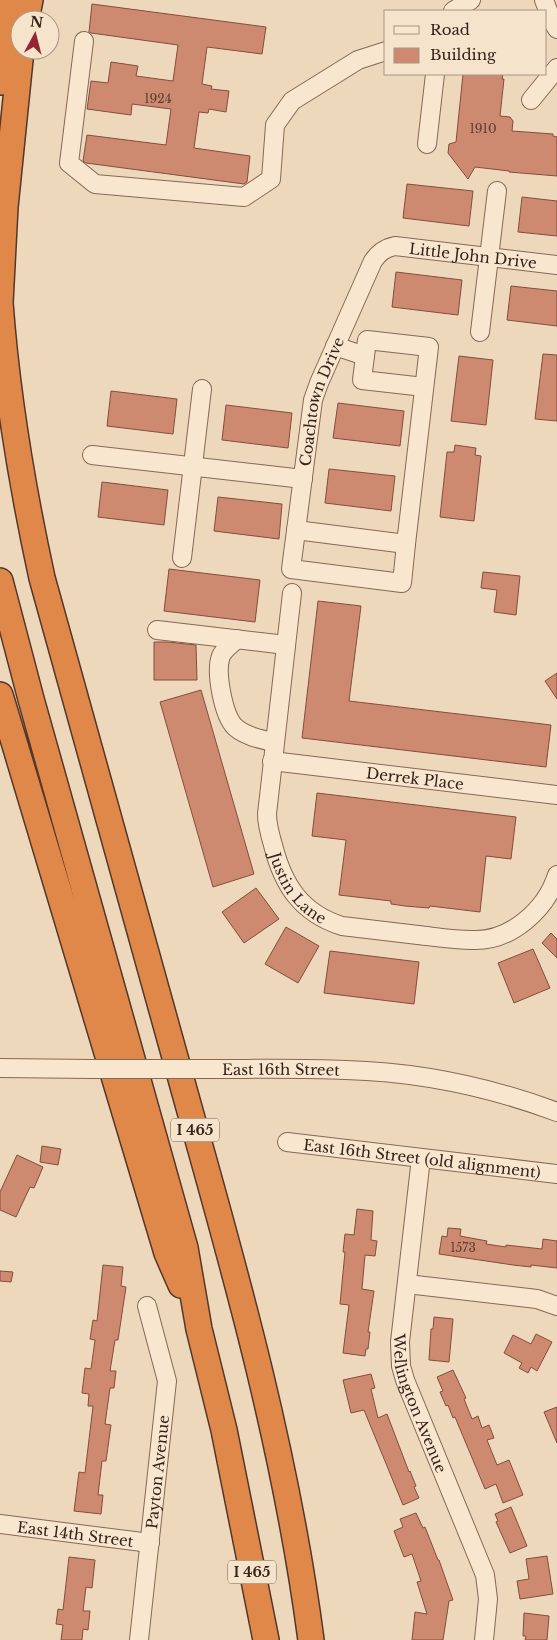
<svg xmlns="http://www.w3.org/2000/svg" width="557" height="1640" viewBox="0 0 557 1640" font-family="'Libre Baskerville',serif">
	<rect width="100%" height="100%" fill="#eed8bc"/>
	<!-- building -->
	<path fill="#cd8a71" stroke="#844d3b" d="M92,4L266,27L262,54L207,47L202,84L212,86L211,89L229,91L226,112L209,109L208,113L199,112L194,148L250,156L247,182L244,184L86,163L83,161L87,135L166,145L171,109L132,104L131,115L87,109L91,81L108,83L111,62L138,66L136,76L173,81L178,45L91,33L89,32Z
		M463,74H503L502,79H504L500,116L510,117L513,121L512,131L553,134V136L557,137V176L509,172V171L475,167L468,179L448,153L449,144L456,142Z
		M407,184L473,191L469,226L403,218Z
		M522,197L557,201V236L518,232Z
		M396,272L462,280L458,315L392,307Z
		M511,286L557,291V326L507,320Z
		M543,354L557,355V421L535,419Z
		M459,356L493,360L486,425L451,421Z
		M111,391L177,399L173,434L107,426Z
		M338,403L404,411L400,446L333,438Z
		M226,405L292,413L288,448L222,440Z
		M455,445L476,448L475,455L481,456L474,521L440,517L447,452H454Z
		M329,469L395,476L391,511L325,503Z
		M102,482L168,490L164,525L98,517Z
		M218,497L282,504L279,539L214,531Z
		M169,569L260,580L255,622L164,611Z
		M483,572L520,576L516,615L494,612L497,590L481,588Z
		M318,601L361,606L349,701L551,725L546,767L302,738Z
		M154,642H168L196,645L197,680H154Z
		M557,673V699L545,681Z
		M201,690L254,874L213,887L160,702Z
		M317,793L516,817L511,859L486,856L480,912L430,906L429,908L405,906L391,904V901L339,895L346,840L312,836Z
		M256,888L279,919L244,943L222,912Z
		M286,927L319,946L298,983L265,964Z
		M551,933L557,939V958L542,943Z
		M533,949L550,988L514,1003L498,963Z
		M330,951L419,962L414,1004L324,993Z
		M42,1146L61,1149L58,1165L40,1162Z
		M17,1155L43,1167L34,1188L30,1187L16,1217L0,1210V1192Z
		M357,1209L373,1211L371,1240L377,1241L375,1256L365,1255L362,1289L374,1291L368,1332H370L368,1349H366L365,1356L343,1353L349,1305L340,1304L345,1252H343L345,1234L354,1235Z
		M448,1228L461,1229L460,1236L487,1241L486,1244L506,1247V1245L542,1249L543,1239L557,1241V1268L531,1265V1267L513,1265L439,1254L442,1236L447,1237Z
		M103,1265L123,1267L121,1286L126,1287L118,1340H115L110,1371H116L114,1388H110L105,1424L111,1425L106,1461H102L98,1495H103L101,1514L74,1511L79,1472L85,1473L93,1406H88L89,1394L82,1393L85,1368L91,1369L95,1340L90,1339L93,1320L97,1321Z
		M0,1271L13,1272L11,1282L0,1281Z
		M434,1317L453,1319L449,1362L429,1360L431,1329H433Z
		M536,1334L552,1342L537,1371L531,1367L528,1373L519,1368L522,1363L504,1353L513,1335L531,1344Z
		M453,1370L466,1398L464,1399L472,1419L478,1416L482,1428L489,1425L494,1438L487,1440L497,1465L509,1460L523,1495L503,1503L496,1484L485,1489L455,1417L453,1418L448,1405L446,1406L440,1392L443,1391L437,1377Z
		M371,1374L375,1388L371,1389L378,1418L387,1414L409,1472L410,1471L416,1486L414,1487L419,1498L403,1505L364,1410L351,1413L343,1380Z
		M557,1407V1443L544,1412Z
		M511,1507L527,1546L510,1553L496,1522L498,1521L495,1514Z
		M416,1513L423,1528L425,1527L438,1560H439L453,1600L449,1601L443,1640H412L415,1612L427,1614L417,1582L421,1581L412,1554L404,1557L394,1531L403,1527L400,1519Z
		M547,1556L553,1594L520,1599L517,1581L529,1579L526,1559Z
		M69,1557L95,1560L92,1588L86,1587L83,1611H90L88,1630L83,1629L82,1640H61L63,1625L56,1624L58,1609L63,1610Z
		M524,1613L549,1616L547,1640H525L526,1636H523Z"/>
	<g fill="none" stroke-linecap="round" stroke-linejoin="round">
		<!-- minor casing -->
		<g stroke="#856856" stroke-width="20">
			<g id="minor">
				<path d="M544,0L552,21L557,29"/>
				<path d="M453,11L471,0"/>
				<path d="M84,41L69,163L95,184L244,197L271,179L275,125L292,101L358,60L386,51"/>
				<path d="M531,100L557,68"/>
				<path d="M427,144L435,74"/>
				<path d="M480,332L497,191"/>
				<path d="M365,356L362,380L424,387"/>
				<path d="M92,455L303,479"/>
				<path d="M296,530L406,544L429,347L367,340L365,356L335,346"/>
				<path id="s1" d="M406,544L402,583L291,569L313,400L319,383L373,261C379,252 385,248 395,246L557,265"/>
				<path d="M182,558L202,389"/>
				<path id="s2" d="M292,593L267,814C267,825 270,835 273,845C283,885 301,913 342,926C368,929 393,932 418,935C436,937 454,940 472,940C510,942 546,910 557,875"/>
				<path d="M157,630L286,645"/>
				<path d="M237,639C232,644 224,649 221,656C215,671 223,715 235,727C245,736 262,740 275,742"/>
				<path id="s3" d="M272,761L557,795"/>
				<path d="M0,1068L92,1069"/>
				<path id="s4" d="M213,1069C257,1069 301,1068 346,1070C417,1072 490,1087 557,1112"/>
				<path id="s5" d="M287,1142L557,1174"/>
				<path id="s6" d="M421,1158L400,1342L401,1366L405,1380L485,1575L488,1599L484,1640"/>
				<path d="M407,1284L537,1299L557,1306"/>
				<path id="s7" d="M0,1524L150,1543"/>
				<path id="s8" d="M139,1640L167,1381L147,1306"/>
			</g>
		</g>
		<!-- highway casing -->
		<g stroke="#52372a" stroke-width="28">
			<path id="highway" d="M26,20L30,0
				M1,82L10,0
				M0,303C7,397 22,486 42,578C90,754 139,929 188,1104C238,1281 287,1457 311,1640
				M0,303L5,207L21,50
				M0,581L31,699L185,1248L199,1329L224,1430L266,1640
				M0,695L167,1253L181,1285"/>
		</g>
		<!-- minor -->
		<use href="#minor" stroke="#f9e6cf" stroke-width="18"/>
		<!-- highway -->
		<use href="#highway" stroke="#e0884a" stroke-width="25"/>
		<!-- minor-bridge casing -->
		<g stroke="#856856" stroke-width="20" stroke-linecap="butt">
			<path id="minor-bridge" d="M92,1069H213"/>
		</g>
		<!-- minor-bridge -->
		<use href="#minor-bridge" stroke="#f9e6cf" stroke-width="18"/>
	</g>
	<g text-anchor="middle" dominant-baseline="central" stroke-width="4" stroke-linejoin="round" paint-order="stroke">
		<!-- number labels -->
		<g font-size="12" fill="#5a3d30">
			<text x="158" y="98">1924</text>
			<text x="483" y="128">1910</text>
			<text x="463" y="1247">1573</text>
		</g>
		<!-- shield labels -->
		<g fill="#f5e3cb" stroke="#6e5d50" stroke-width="1">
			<rect x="171" y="1118.5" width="48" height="23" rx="4"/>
			<rect x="228" y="1560.5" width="48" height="23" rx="4"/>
		</g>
		<g font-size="14" font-weight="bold" fill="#34231b">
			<text x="195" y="1130">I 465</text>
			<text x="252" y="1572">I 465</text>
		</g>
		<!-- street labels -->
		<g font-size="15" fill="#34231b" stroke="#f5e3cb">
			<text stroke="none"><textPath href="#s1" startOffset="579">Little John Drive</textPath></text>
			<text stroke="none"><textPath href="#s1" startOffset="322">Coachtown Drive</textPath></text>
			<text stroke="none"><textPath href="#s3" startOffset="144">Derrek Place</textPath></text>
			<text stroke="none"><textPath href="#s2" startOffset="305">Justin Lane</textPath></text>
			<text stroke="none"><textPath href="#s4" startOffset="68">East 16th Street</textPath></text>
			<text stroke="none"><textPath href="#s5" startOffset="136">East 16th Street (old alignment)</textPath></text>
			<text stroke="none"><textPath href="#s6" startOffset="250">Wellington Avenue</textPath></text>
			<text stroke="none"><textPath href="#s8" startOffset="169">Payton Avenue</textPath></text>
			<text stroke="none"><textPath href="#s7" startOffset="76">East 14th Street</textPath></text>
		</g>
	</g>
	<!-- legend -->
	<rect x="384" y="10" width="162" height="65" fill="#f5e3cb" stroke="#a89685"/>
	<rect x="394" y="26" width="25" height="8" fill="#f9e6cf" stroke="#a89685"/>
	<text x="430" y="35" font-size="15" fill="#34231b">Road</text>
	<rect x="394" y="48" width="25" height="15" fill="#cd8a71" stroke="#a89685"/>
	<text x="430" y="60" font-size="15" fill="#34231b">Building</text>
	<!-- north arrow -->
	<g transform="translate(35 35) rotate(7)"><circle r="24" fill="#f5e3cb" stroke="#a89685"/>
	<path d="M0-4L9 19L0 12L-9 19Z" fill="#942536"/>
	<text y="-8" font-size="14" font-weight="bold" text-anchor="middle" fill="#34231b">N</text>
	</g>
</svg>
